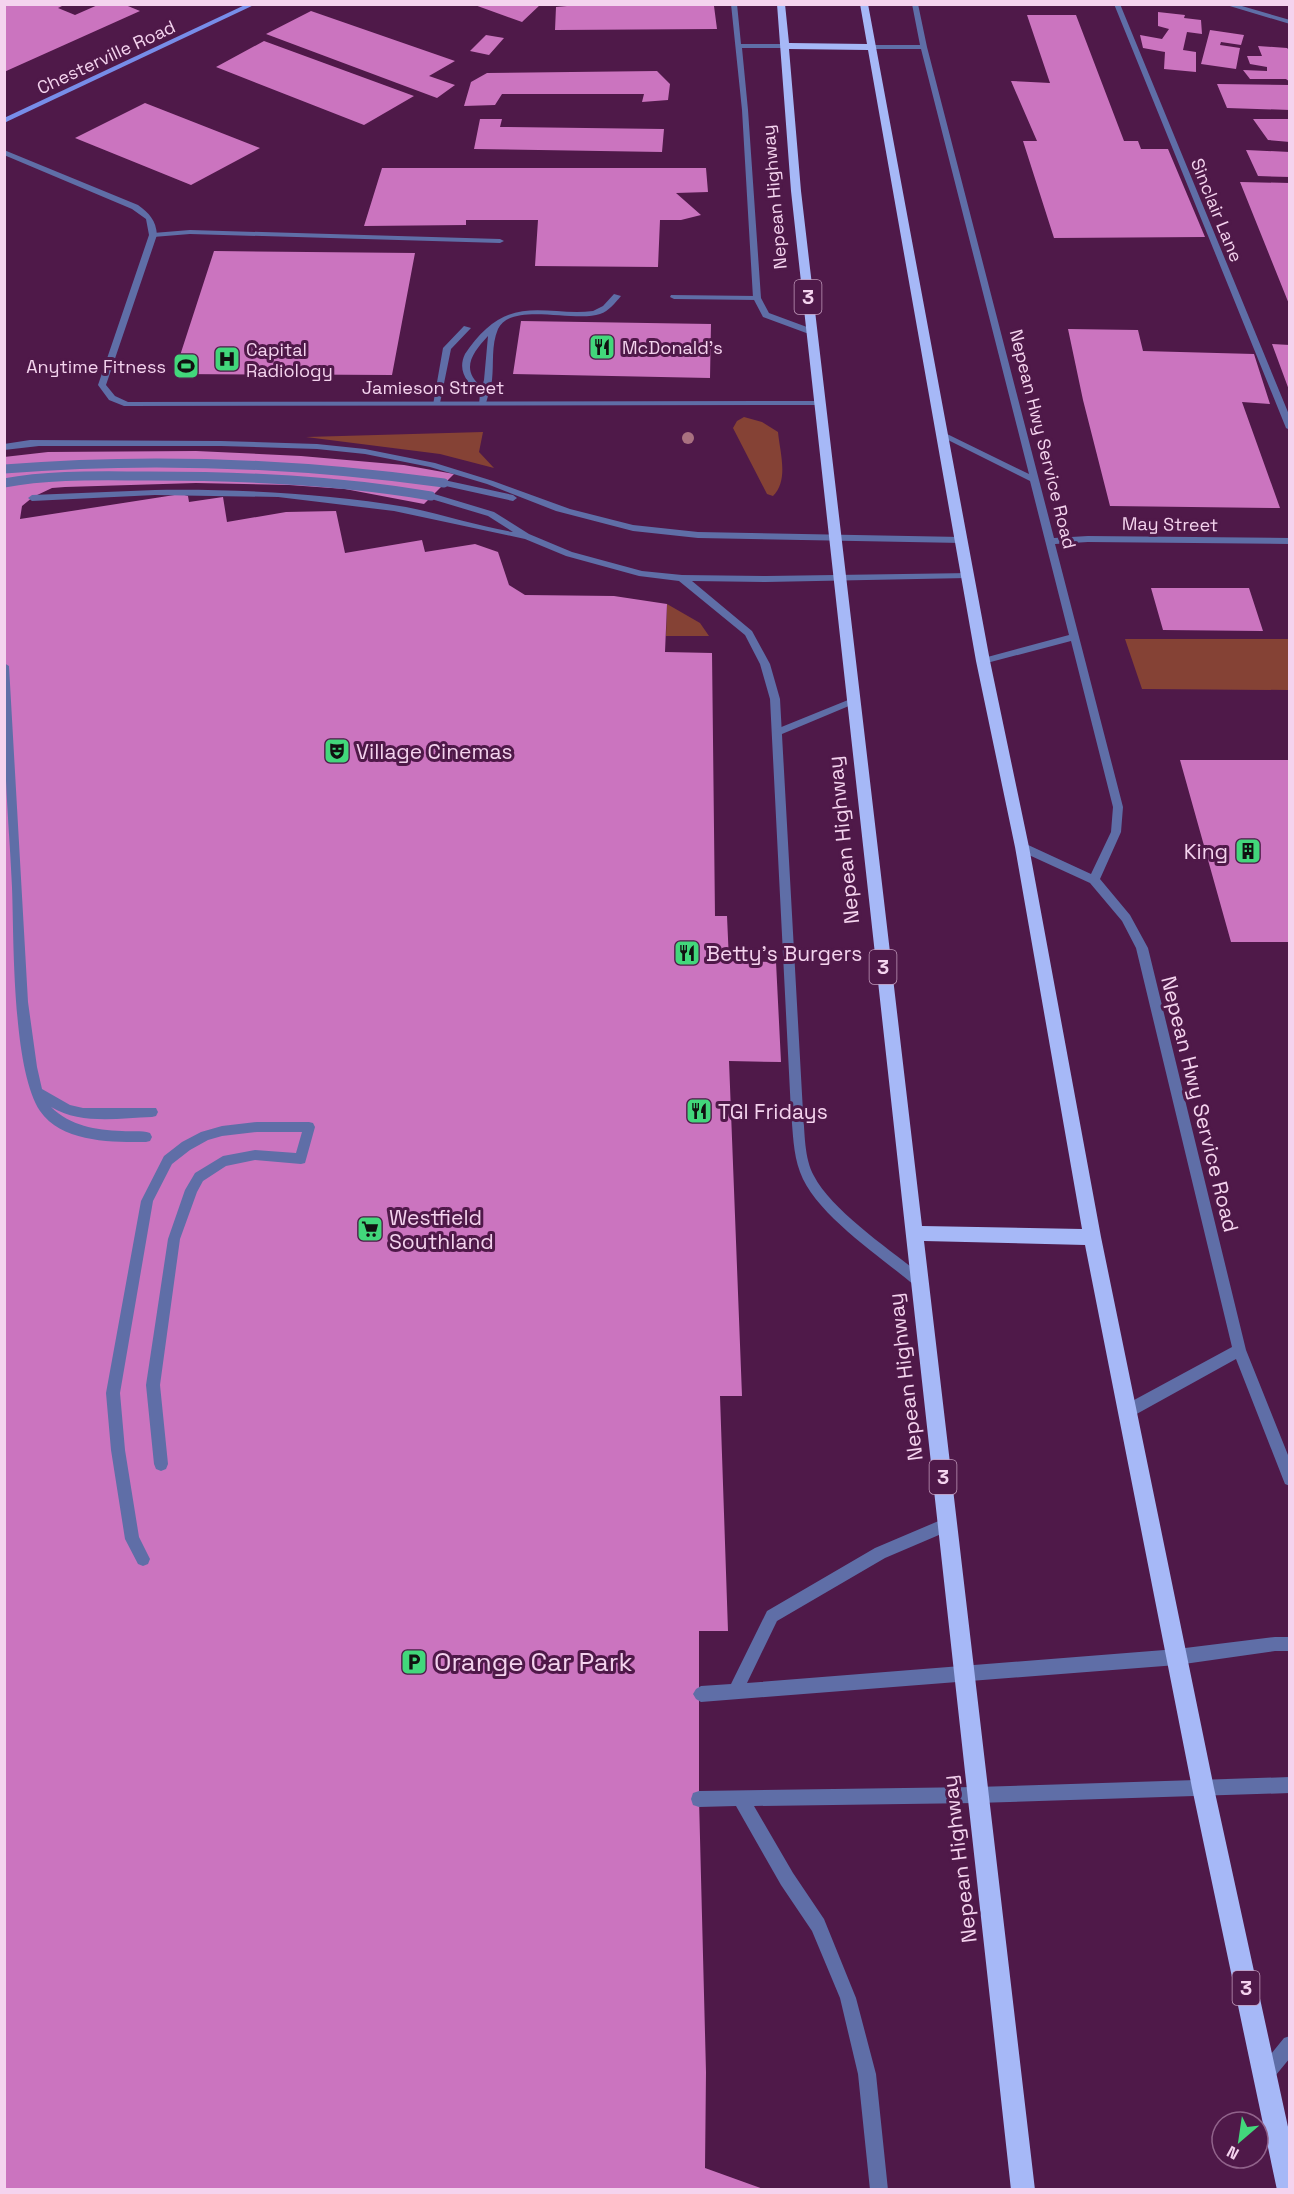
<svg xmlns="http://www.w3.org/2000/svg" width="1294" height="2194" viewBox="0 0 1294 2194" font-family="'Space Grotesk',sans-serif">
	<rect width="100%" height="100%" fill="#4f1949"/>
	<!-- green -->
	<path fill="#854235" d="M744,417L762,422L778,432C780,453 789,480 773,496L767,494L733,428L737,421Z
		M483,432L479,452L494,468L440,454L306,437Z
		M667,604L700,623L709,636H666Z
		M1125,639H1289V690L1142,689Z"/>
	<!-- building -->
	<path fill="#cb74bf" d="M7,4H66L58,8L75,15L100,4H123L140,11L4,72V6Z
		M472,4H541L522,22Z
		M567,6H714L717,29L555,30L556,7Z
		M311,11L455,61L429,76L455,85L437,98L266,34Z
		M1158,12L1185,15L1184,18L1201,20L1202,34L1187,32L1183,50L1196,52V72L1164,69L1165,52L1143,48L1140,35L1162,39L1169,29L1158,26Z
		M1027,15H1076L1124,141H1138L1141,149H1168L1205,237L1054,238L1023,141H1037L1011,81L1050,83Z
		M1210,30L1244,35L1241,45L1221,42L1220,45L1240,48L1236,69L1201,64Z
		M486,35L504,38L489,55L470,51Z
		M264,41L414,96L364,125L216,67Z
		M1258,46L1287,48L1290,51V82L1286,79H1250L1243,70L1267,71V67L1250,64L1247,56H1262Z
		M657,71L670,84L668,100L642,102L644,94H502L495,105L464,106L471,82L487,73Z
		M1217,84L1290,85V110L1227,108Z
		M145,103L260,148L191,185L75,138Z
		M480,119H502L500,127L664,129L662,152L474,149Z
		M1253,119H1290V142L1268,140Z
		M1246,150L1290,152V177L1258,176Z
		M382,168H706L708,192L676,193L701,215L681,220H660L658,267L535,266L538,220H466V225L364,226Z
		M1240,182L1290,183V304H1289Z
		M214,251L415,253L392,375L174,374Z
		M521,321L711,324L710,378L513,374Z
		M1068,329L1138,330L1143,351L1254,354L1270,404L1242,402L1280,508L1110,506L1083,400Z
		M1272,344L1290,345V390H1289Z
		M196,451L301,456L404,465L454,474L424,504L345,489L289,485L196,483L65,487L52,488L33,497L22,506L20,519L181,494L188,496L189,502L223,497L227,522L286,512L336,511L345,553L422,540L425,552L475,544L498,552L509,585L525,595L614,596L667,604L665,652L712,653L715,916H727L729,961L776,962L781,1062L729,1061L742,1396H720L728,1631H699V1799L706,2072L705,2168L766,2190H4V457L48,452Z
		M1151,588H1249L1263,631L1163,630Z
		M1180,760H1290V942H1231Z"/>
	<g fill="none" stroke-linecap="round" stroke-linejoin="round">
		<!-- service -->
		<path fill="#5f6ea7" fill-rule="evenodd" d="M1114,4H1120L1290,417V430L1286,428Z
			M190,230L500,239L504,241L500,243L190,234L153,237L149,235L153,233Z
			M614,294L621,296C615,303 609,311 600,314C575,323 511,301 498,329C491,345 494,364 492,380C491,388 488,395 486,403L479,405L480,393C467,383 457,371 465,354C471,345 478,336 486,329C519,298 554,316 593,311L603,306ZM488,336L484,380L482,387C460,370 472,353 488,336Z
			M671,295L757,296L761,298L757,300L674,299L670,297Z
			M464,326L471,328L451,349L440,403L433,405L443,348Z
			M30,440L221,441L317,444L365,449L435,463L493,481L570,509L633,525L698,532L962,537L967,540L962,543L698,538L633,531L556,511L487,484L430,467L365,454L317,449L221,446H39L4,450V444Z
			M444,480L513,495L517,498L513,501L441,485L440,483Z
			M155,490C239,489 323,493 406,507C442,514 477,526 513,532L488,516L428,498L427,496L431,493L494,512L529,534L572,552L642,571L682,575L766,576L971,573L973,575L968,578L766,582L692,581L752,631L770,664L780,699L803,1112C805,1133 804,1158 814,1176C832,1211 892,1251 924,1277L925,1281L924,1285L919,1287L914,1285C880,1256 815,1214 800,1172C793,1153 793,1132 791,1112L770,699L760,664L745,635L679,581L639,576L566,556L525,539L394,511L278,497L155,495L32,501L28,498L32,495Z
			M4,663L9,666L28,1002L37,1067L42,1089L70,1105L83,1108H156L158,1112L156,1116L152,1117C119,1118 81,1125 51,1107C71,1126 95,1130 122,1131C131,1132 141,1130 150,1133L152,1137L150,1141L146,1142C112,1142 62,1143 40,1111C12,1068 14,941 12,887C10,842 6,798 5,754C3,724 4,693 4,663Z
			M257,1122H309L313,1123L315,1127L305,1163L301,1164L255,1160L226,1166L203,1181L197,1192L180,1239L160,1385L168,1464L166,1469L161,1471L156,1469L154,1464L146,1385L168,1239L185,1190L195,1173L223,1156L255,1150L296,1153L302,1132H257L222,1136L208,1140L190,1150L172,1164L153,1201L120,1393L125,1450L139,1537L150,1559L148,1564L143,1566L138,1564L125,1539L111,1450L106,1393L141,1201L164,1156L182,1142L201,1132L222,1126Z
			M948,1517L953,1519L955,1524L953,1529L885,1558L777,1621L747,1683L1177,1649L1275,1637H1290V1651H1275L1177,1665L701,1702L696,1699L693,1694L696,1689L701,1686L731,1684L767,1611L875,1548Z
			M1290,1777V1793L976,1803L754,1806L793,1873L824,1919L856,1998L876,2074L888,2190H870L858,2074L840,1998L812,1931L781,1885L736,1806L699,1807L693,1805L691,1799L693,1793L699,1791L976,1787Z
			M1290,2036V2058L1271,2081L1265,2084L1259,2081L1256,2075L1259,2069L1284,2038Z"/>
		<!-- minor -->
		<path fill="#5f6ea7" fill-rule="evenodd" d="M731,4H737L741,44H785L788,46L785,48H742L748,110L761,298L769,313L815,330V334H809L763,317L753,298L742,110Z
			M912,4H918L927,47L1054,538L1088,536L1290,538V544L1088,542L1055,544L1123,807L1121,832L1100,879L1130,915L1148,948L1246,1350L1290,1460V1486L1285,1484L1283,1479L1236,1359L1133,1416L1128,1417L1123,1416L1121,1411L1123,1406L1232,1347L1136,948L1122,921L1090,883L1018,850L1017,847L1022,843L1026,844L1091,874L1111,832L1113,807L1071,641L983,664L978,661L980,659L1069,635L1030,481L938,435L945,433L1029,474L921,49H870L867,47L870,45H920Z
			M1223,4H1235L1290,20V24Z
			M4,150L138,205C149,213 156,220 157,235L106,385L115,396L128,402L820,401L824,403L820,405L124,406L109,400L98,385L149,235L146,219L132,209L4,155Z
			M853,698L856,699V703L782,734H774L773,732L774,730Z"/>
		<!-- secondary -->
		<path fill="#778de9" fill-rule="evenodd" d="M247,4H256L4,123V118Z"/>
		<!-- trunk -->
		<path fill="#a6b8f7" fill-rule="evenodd" d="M777,4H785L789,43L867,44L860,4H868L990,661L1029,847L1101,1237L1214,1788L1290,2136V2190H1277L1192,1788L1085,1245L924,1241L1035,2190H1011L791,191ZM789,49L868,50L976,661L1015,847L1082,1229L922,1226L801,191Z"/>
		<!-- service-bridge -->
		<path stroke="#5f6ea7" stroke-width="9" d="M4,469C152,457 297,463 444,483
			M4,483C52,474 101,476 149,476C244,476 337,480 431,496"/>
	</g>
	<!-- trees -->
	<circle fill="#a97180" cx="688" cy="438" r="6"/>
	<!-- icons -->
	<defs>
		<g id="restaurant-square" transform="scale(1.35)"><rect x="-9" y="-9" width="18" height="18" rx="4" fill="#42d77b" stroke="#4f1949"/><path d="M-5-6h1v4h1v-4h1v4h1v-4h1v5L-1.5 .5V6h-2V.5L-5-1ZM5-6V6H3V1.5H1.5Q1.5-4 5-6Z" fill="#111"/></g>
		<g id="hospital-square" transform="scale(1.35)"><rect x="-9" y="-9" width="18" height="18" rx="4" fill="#42d77b" stroke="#4f1949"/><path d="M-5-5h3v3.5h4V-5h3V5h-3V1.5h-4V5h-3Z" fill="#111"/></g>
		<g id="stadium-square" transform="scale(1.35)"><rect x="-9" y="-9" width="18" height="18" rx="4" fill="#42d77b" stroke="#4f1949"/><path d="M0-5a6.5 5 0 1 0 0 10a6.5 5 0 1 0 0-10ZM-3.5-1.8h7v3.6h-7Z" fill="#111"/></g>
		<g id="theatre-square" transform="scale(1.35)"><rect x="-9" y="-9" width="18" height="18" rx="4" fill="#42d77b" stroke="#4f1949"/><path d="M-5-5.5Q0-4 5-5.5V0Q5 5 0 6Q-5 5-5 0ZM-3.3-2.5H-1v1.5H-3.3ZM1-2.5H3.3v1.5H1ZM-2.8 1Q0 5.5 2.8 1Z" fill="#111"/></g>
		<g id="building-square" transform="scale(1.35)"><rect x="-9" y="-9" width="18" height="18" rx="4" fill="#42d77b" stroke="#4f1949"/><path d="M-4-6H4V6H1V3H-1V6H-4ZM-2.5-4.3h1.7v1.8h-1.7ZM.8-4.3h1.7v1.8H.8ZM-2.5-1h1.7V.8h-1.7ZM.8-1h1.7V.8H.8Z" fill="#111"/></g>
		<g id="supermarket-square" transform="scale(1.35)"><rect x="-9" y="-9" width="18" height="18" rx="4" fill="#42d77b" stroke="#4f1949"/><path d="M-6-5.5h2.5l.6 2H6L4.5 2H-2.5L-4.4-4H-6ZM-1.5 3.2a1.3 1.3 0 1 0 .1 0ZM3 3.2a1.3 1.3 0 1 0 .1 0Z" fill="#111"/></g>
		<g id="parking-square" transform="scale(1.35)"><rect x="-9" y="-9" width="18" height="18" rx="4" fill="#42d77b" stroke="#4f1949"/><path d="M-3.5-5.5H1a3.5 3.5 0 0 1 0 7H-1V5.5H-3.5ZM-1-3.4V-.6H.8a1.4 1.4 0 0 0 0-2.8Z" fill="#111"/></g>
	</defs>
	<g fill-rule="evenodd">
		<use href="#restaurant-square" x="602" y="347"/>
		<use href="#hospital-square" x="227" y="359"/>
		<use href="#stadium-square" x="186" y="366"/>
		<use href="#theatre-square" x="337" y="751"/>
		<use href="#building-square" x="1248" y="851"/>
		<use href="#restaurant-square" x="687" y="953"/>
		<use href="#restaurant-square" x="699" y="1111"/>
		<use href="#supermarket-square" x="370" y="1229"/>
		<use href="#parking-square" x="414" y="1662"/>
	</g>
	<g text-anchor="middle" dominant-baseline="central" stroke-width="6" stroke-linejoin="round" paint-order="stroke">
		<!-- far-street labels -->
		<g font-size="18" fill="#f4d3ee" stroke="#4f1949">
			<text transform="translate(106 57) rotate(-25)">Chesterville Road</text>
			<text transform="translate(774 197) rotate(-95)">Nepean Highway</text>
			<text transform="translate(1217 210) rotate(68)">Sinclair Lane</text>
			<text x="433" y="387">Jamieson Street</text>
			<text transform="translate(1043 439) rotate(76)">Nepean Hwy Service Road</text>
			<text transform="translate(1170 524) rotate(1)">May Street</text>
		</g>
		<!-- far-poi labels -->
		<g font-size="18" fill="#f4d3ee" stroke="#4f1949" text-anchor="start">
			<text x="622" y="347">McDonald's</text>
			<text x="246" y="349">Capital<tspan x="246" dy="21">Radiology</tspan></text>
			<text x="166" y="366" text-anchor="end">Anytime Fitness</text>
		</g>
		<!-- shield labels -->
		<g fill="#4f1949" stroke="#c29bbc" stroke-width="1.5">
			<rect x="794.5" y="280" width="27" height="34" rx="4.5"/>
			<rect x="869.5" y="950" width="27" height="34" rx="4.5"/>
			<rect x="929.5" y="1460" width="27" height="34" rx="4.5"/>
			<rect x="1232.5" y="1971" width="27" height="34" rx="4.5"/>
		</g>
		<g font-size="20" font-weight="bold" fill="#f4d3ee">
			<text x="808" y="297">3</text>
			<text x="883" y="967">3</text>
			<text x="943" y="1477">3</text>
			<text x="1246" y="1988">3</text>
		</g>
		<!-- poi labels -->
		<g font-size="21" fill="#f4d3ee" stroke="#4f1949" text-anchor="start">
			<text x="356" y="751">Village Cinemas</text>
			<text x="1228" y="851" text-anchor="end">King</text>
			<text x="706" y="953">Betty's Burgers</text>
			<text x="718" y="1111">TGI Fridays</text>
			<text x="389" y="1217">Westfield<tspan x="389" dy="24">Southland</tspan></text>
		</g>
		<!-- street labels -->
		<g font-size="21" fill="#f4d3ee" stroke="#4f1949">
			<text transform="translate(843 840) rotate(-96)">Nepean Highway</text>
			<text transform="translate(1200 1104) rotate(76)">Nepean Hwy Service Road</text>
			<text transform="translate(905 1377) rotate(-97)">Nepean Highway</text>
			<text transform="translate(959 1859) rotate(-97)">Nepean Highway</text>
		</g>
		<!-- near-poi labels -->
		<g font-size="26" fill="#f4d3ee" stroke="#4f1949" text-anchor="start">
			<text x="434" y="1662">Orange Car Park</text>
		</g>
	</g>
	<!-- border -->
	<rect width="1294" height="2194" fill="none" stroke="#f4d3ee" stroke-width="12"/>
	<!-- north arrow -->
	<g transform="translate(1240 2140) rotate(209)"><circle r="28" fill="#4f1949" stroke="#91638b" stroke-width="1.5"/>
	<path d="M0-4.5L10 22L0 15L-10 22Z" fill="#42d77b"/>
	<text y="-9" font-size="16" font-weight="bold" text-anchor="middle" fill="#f4d3ee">N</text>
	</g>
</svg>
